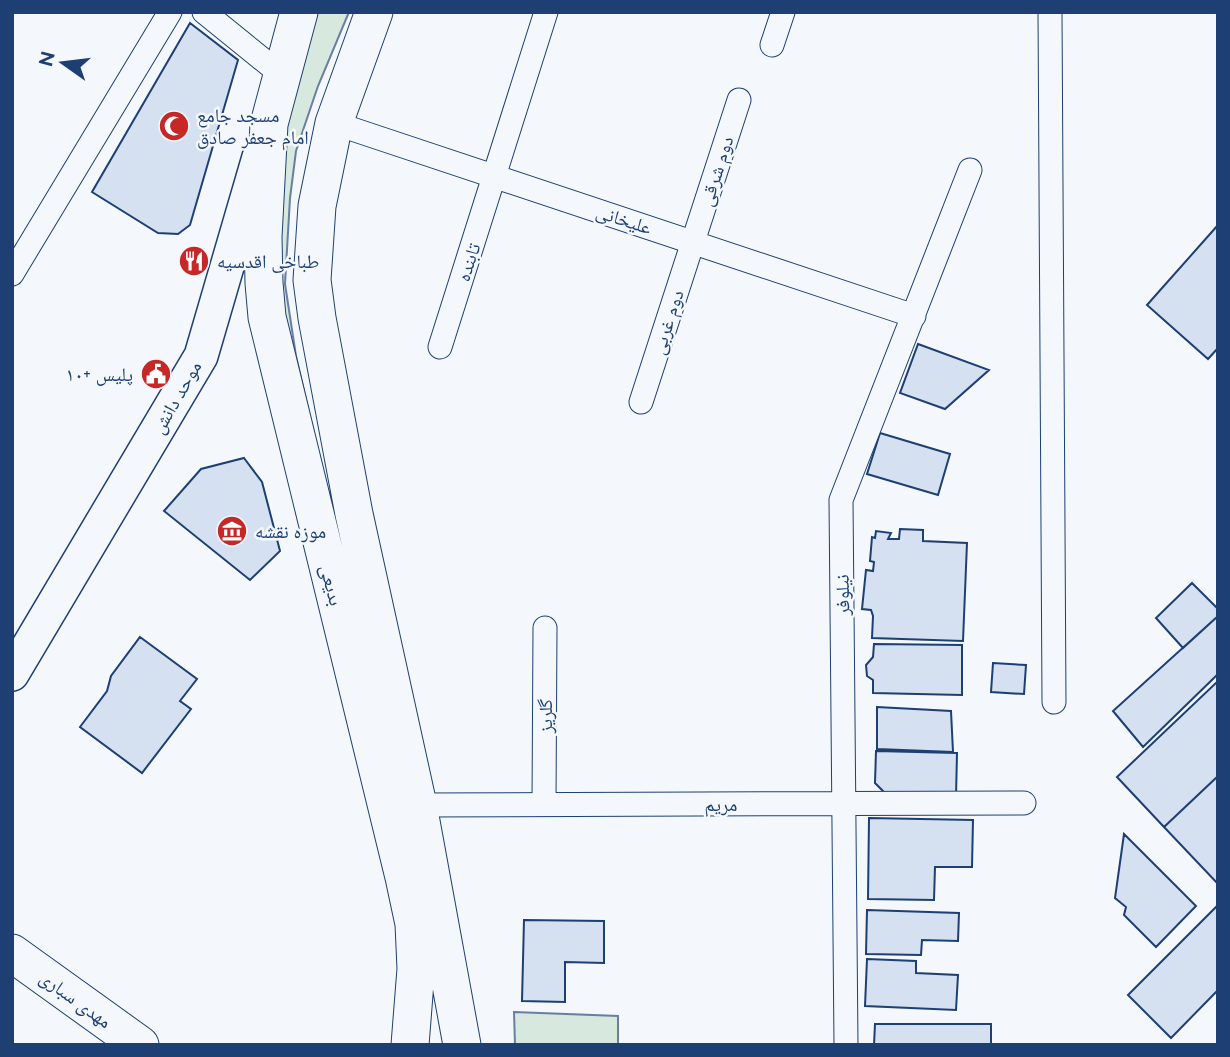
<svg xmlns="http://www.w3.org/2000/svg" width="1230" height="1057" viewBox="0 0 1230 1057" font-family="Raleway,'Noto Naskh Arabic',sans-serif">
	<rect width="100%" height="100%" fill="#f4f7fb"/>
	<!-- green -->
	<path fill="#d7e8df" stroke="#687fa3" stroke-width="2" d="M316,12H349L318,86L296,151L290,198L285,284L296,356L365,655L277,336L276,158Z
		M514,1012L618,1016V1045H515Z"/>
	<!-- building -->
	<path fill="#d5e0f0" stroke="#1d3f73" stroke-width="2" d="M190,23L238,60L190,225L178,234L158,233L92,192Z
		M1218,225V348L1208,359L1147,305Z
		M918,344L989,370L945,409L900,393Z
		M880,433L950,454L938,495L867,474Z
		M244,458L262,482L280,551L250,580L164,511L201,469Z
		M900,529L923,530V541L967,543L963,641L872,638L873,616L871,610L862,609L866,570L873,571L874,562L870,561L872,537L875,538L876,531L891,533L888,539H899Z
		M1192,583L1218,609V616L1183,648L1156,618Z
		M1218,616V674L1143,747L1113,711Z
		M140,637L197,679L180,701L191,709L142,773L80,727L107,691L111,676Z
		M874,644L962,645V695L873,693V680L867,676L866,665L873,657Z
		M993,663L1026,665L1024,694L991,692Z
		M1218,681V776L1164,827L1117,777Z
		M877,707L951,711L953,752L877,749Z
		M876,751L957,753L956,797L887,795L875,783Z
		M1218,776V884L1164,827Z
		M869,818L973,820L972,867H935L934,900L868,899Z
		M1124,834L1196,906L1156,947L1124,915L1126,907L1115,898Z
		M1218,905V990L1171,1038L1128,995Z
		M867,910L959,913L958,941L922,940L921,955L866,954Z
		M524,920L604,921V963L565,962V1002L522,1001Z
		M867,959L916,961V973L958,975L956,1010L865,1006Z
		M875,1024H991V1045H874Z"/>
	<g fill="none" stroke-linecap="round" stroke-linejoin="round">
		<!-- street casing -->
		<g stroke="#1d3f73" stroke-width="25">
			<path id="street" d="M204,12L283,76
				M1050,12L1054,702
				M772,45L783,12
				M334,123L914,316
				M12,274L170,12
				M440,347L546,12
				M641,402L739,100
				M544,804L545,628
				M418,805L1024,803
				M846,1045L841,500L970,170"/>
		</g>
		<!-- secondary casing -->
		<g stroke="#1d3f73" stroke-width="36">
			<path id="secondary" d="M12,674L201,356L259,157"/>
		</g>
		<!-- primary casing -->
		<g stroke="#1d3f73" stroke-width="39">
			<path id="primary" d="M299,12L269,124L263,237L264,283L267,317L404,877L414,924L416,969L410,1045
				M374,12L334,123L317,206L312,280L317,318L354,514L418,805L462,1045
				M12,953L140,1045"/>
		</g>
		<!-- street -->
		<use href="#street" stroke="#f4f7fb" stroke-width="23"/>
		<!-- secondary -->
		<use href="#secondary" stroke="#f4f7fb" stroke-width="33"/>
		<!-- primary -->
		<use href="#primary" stroke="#f4f7fb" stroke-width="37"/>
	</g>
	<!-- icons -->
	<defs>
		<g id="mosque-disc" transform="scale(1.575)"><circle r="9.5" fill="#c62828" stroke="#f4f7fb"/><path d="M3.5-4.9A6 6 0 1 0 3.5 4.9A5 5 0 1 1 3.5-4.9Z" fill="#fff"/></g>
		<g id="restaurant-disc" transform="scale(1.575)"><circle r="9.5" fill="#c62828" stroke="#f4f7fb"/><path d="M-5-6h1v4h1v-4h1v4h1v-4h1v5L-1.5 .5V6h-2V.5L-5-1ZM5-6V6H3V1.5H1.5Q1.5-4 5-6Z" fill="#fff"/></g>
		<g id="civic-disc" transform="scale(1.575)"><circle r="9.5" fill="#c62828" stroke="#f4f7fb"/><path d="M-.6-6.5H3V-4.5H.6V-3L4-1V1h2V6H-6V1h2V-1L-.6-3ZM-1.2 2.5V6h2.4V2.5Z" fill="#fff"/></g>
		<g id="museum-disc" transform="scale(1.575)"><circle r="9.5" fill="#c62828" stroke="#f4f7fb"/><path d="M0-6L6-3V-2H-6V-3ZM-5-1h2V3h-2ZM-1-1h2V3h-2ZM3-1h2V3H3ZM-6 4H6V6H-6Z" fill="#fff"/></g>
	</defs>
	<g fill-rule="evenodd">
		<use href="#mosque-disc" x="174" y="126"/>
		<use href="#restaurant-disc" x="194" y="261"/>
		<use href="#civic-disc" x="156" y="374"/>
		<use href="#museum-disc" x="232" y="531"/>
	</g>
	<g text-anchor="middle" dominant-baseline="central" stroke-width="5" stroke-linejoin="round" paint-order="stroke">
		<!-- poi labels -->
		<g font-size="19" fill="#1d3f73" stroke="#f4f7fb" text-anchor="start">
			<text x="197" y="115">مسجد جامع<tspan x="197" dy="22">امام جعفر صادق</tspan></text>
			<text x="217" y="261">طباخى اقدسيه</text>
			<text x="133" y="374" text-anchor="end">پلیس +۱۰</text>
			<text x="255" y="531">موزه نقشه</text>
		</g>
		<!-- street labels -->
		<g font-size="19" fill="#1d3f73" stroke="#f4f7fb">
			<text transform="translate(716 171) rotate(-72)">دوم شرقی</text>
			<text transform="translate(624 219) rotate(18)">علیخانی</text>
			<text transform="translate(468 262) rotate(-72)">تابنده</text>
			<text transform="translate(667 322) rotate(-72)">دوم غربی</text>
			<text transform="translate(176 397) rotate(-60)">موحد دانش</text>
			<text transform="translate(332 585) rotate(76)">بدیعی</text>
			<text transform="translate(842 595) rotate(-91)">نیلوفر</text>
			<text transform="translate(545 716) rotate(-90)">گلریز</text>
			<text x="721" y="804">مریم</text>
			<text transform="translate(76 999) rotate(36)">مهدی سباری</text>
		</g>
	</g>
	<!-- border -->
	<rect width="1230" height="1057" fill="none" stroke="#1d3f73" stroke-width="28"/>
	<!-- north arrow -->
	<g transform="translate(63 63) rotate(284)" stroke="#f4f7fb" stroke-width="5" paint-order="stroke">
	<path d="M0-5L12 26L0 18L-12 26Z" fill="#1d3f73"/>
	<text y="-10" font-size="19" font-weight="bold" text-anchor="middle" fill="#1d3f73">N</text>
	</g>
</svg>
